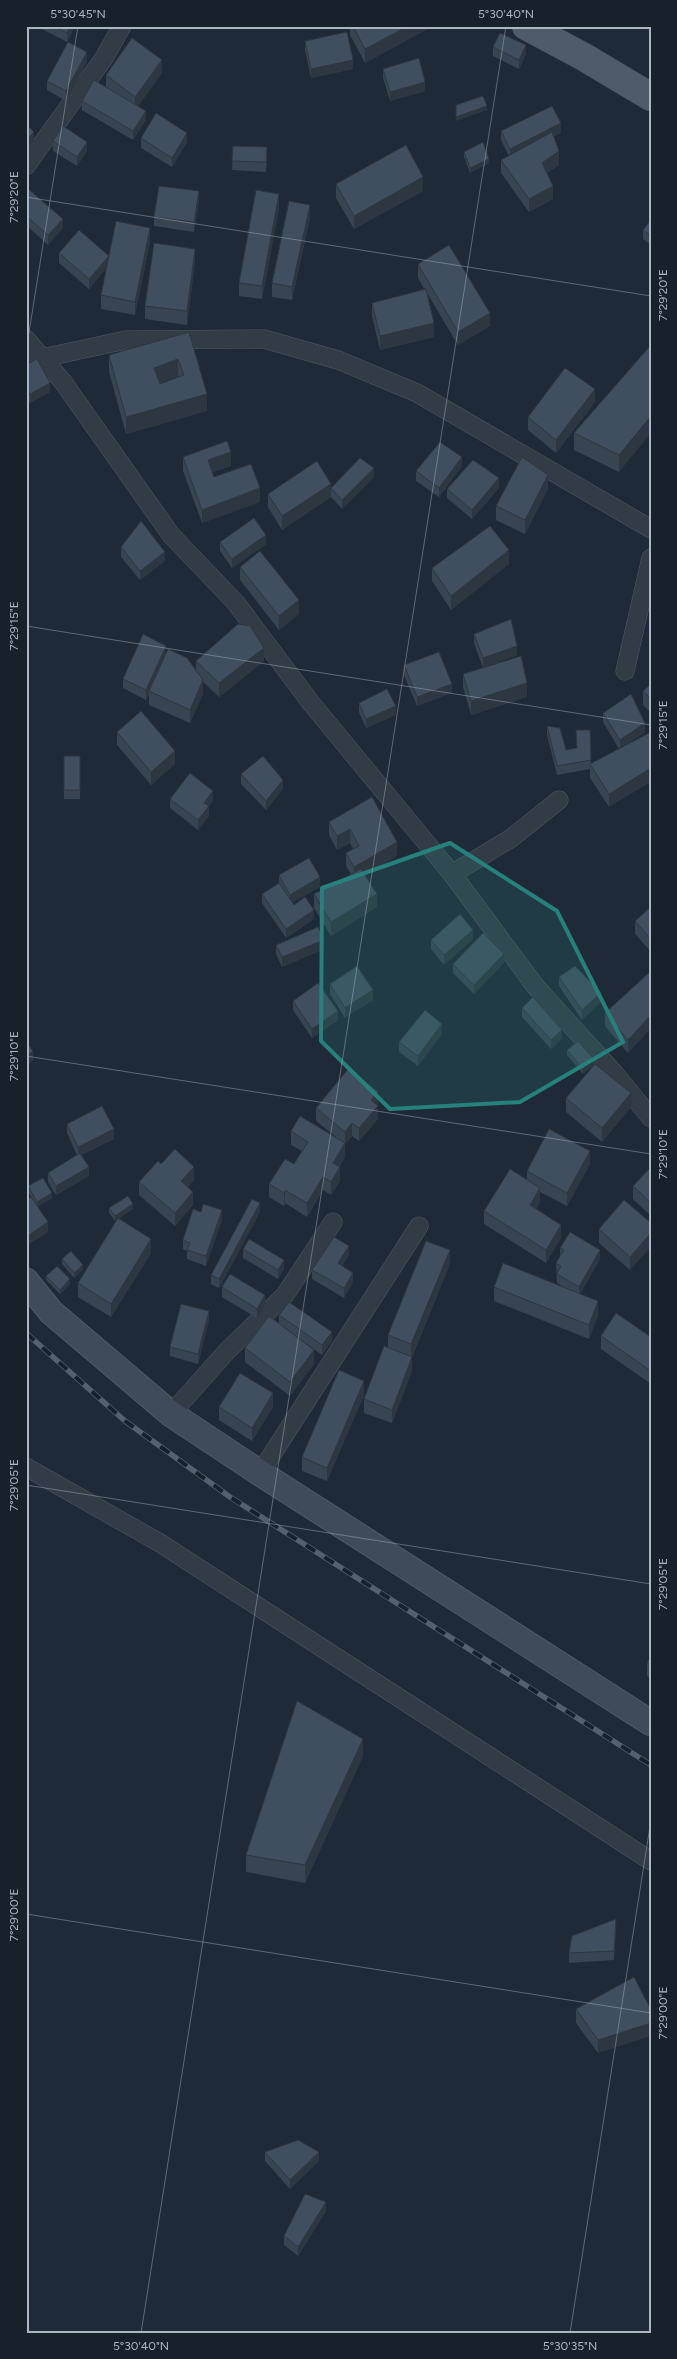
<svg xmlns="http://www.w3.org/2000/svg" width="677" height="2359" viewBox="0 0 677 2359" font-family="Figtree,sans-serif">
	<rect width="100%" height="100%" fill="#1e2a37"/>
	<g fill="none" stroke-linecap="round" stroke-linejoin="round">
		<!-- street casing -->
		<g stroke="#4f5966" stroke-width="19">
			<path id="street" d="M26,166L104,58L122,26
				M26,339L63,382L171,535L236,603L311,703L452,874L536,987L615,1074L651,1118
				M26,365L42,358L126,340L264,339L338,360L417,393L651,529
				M625,671L651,558
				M452,874L510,839L559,800
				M171,1414L227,1351L285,1295L333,1222
				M26,1467L160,1543L651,1861
				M260,1473L419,1226"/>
		</g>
		<!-- secondary casing -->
		<g stroke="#4f5966" stroke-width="27">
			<path id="secondary" d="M26,1281L51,1312L171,1414L260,1473L651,1723"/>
		</g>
		<!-- primary casing -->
		<g stroke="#3b4551" stroke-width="29">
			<path id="primary" d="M526,26L584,57L651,97"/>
		</g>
		<!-- street -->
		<use href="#street" stroke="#313c47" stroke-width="18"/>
		<!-- secondary -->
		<use href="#secondary" stroke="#3f4b5b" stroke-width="25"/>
		<!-- primary -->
		<use href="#primary" stroke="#4f5b68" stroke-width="28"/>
		<!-- rail casing -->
		<g stroke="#52606f" stroke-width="5.5">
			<path id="rail" d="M26,1333L125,1421L230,1497L651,1765"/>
		</g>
		<!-- rail -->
		<use href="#rail" stroke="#17212c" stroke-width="4" stroke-dasharray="11" stroke-linecap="butt"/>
	</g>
	<!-- wall -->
	<path fill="#374452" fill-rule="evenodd" d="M40,26H75L67,42L40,28Z
		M350,26H431V27L365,63L350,35Z
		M305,41L353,69L311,78L305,50Z
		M493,47L526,54L519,69L493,56Z
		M87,62L66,101L47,90V81Z
		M383,69L425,91L390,101L383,78Z
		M162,73L138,106L146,120L133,140L82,110V101L106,87V75Z
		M501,131L561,133L554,136L559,165L547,173L553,199L529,212L501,173V160L509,156L501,140Z
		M141,138L187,142L172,167L141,148Z
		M53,141L87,151L77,166L53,151Z
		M233,146L267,157L266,172L232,170Z
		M464,152L489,163L470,173L464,157Z
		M336,184L423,191L354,229L336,198Z
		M26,187L63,228L48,245L26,225Z
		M199,200L194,232L154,226V217Z
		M279,208L262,299L239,296V283Z
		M310,218L292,300L272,297V283Z
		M651,220V245L643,239V230Z
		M150,242L135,315L101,309V295L107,267L89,289L59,263V253L109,256Z
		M195,262L187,325L145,319V306Z
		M418,264L490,326L458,345L427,293L434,337L380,350L372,316V303L425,290L418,278Z
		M189,332L207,411L126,434L109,372V355ZM178,376V377L160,384V383Z
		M651,345L619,472L574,450V433Z
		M26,365L50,392L30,403L26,396Z
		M595,402L556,453L528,430V417Z
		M183,457L231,466L212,472L214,477L260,502L202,523L183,471Z
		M462,466L439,497L416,481V471Z
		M374,477L342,509L331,497L282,530L268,507V494L331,488Z
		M499,488L472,519L447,498V489Z
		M548,489L525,534L496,520V506Z
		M220,542L266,544L232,568L220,551Z
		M121,547L165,561L140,580L121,557Z
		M509,564L451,610L432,581V568Z
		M240,567L299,614L279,630L240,580Z
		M474,634L517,655L483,668L474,643Z
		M166,653L196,670V661H264L219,697L203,682V694L190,723L149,705V694L146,700L123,688V679Z
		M404,665L452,693L417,706L404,675Z
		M463,674L527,697L471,715L463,687Z
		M651,684V713L643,705V691Z
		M359,703L396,715L366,728L359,712Z
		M603,713L645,732L624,746L609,807L590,778V769L557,775L547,735V726L566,750L577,748L576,730H590L591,764L619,749L603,722Z
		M117,732L175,764L151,785L117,745Z
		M64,756H80V799H64Z
		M241,774L283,789L266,810L241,784Z
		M372,797L397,856L364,875L377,907L331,936L314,908V894L351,874L346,866V853L353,849L350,843L337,850L329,835V822Z
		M170,799L213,800L209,806V816L198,830L170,808Z
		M279,875L320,887L292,902L294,905L314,919L286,938L262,903V894L279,883Z
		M651,907V952L635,934V921Z
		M473,939L444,965L431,949V940Z
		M276,945L324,949L282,967L276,954Z
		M504,963L474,994L453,973V964Z
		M651,971V1028L628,1053L605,1026V1013Z
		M559,977L601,1002L582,1020L559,986Z
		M330,984L373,1000L345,1018L330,994Z
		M293,1001L338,1020L312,1038L293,1010Z
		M522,1008L562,1039L551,1049L522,1017Z
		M442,1034L418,1066L399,1052V1042Z
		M567,1050L594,1064L583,1074L567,1055Z
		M378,1092V1119L359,1141L352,1136L345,1144V1157L340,1166V1181L331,1195L323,1190L307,1217L285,1203L284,1206L269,1197V1184L294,1164L302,1151L291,1145V1131L336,1137L316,1121V1108Z
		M566,1098L631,1107L602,1142L566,1112Z
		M67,1124L114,1139L81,1155L89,1176L56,1195L48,1182V1173L77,1155L67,1133Z
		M161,1164L194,1180L188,1187L193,1205L175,1226L139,1195V1182Z
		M590,1164L567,1206L540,1192V1202L536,1209L561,1238L546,1263L484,1224V1211L527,1179V1171Z
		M651,1167V1216L633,1199V1186Z
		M28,1186L52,1198L37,1207L48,1232L29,1244L26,1240V1200L35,1204L28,1191Z
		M109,1208L133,1209L118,1218L151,1253L111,1317L78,1297V1283L117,1219L115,1221L109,1213Z
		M260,1212L219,1288L211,1284V1275Z
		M222,1219L206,1266L187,1259V1251L183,1249V1240Z
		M651,1223L630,1270L599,1243V1229Z
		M560,1248L600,1259L580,1294L598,1315L589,1339L494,1301V1287L565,1288L557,1283L556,1263L560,1256Z
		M243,1249L284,1269L278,1279L243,1258Z
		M349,1255L342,1266L353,1282L344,1298L312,1279V1270Z
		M62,1259L83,1269L74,1278L62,1264Z
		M450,1264L412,1357V1371L392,1423L364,1413V1399L388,1348V1335Z
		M46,1276L70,1284L60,1294L46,1280Z
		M222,1287L265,1305L257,1318L222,1297Z
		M279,1315L332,1341L322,1355L280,1325L314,1364L290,1396L245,1362V1348L279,1324Z
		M209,1320L198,1364L170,1356V1347Z
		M601,1336L651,1337V1384L601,1349Z
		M364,1395L327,1481L302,1471V1457Z
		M219,1407H273L252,1441L219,1420Z
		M647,1663L651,1665V1679L647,1676Z
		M363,1756L305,1883L246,1872V1855Z
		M616,1929L614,1960L569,1963V1953Z
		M576,2009L651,2010L598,2053L576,2023Z
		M265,2152L319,2161L290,2189L265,2161Z
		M326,2211L298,2256L284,2245V2236Z"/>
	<!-- shaded-wall -->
	<path fill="#2d3742" d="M70,26H75L67,42V33Z
		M408,26H431V27L365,63V49Z
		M526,45V54L519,69V60Z
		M87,52V62L66,101V91Z
		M162,60V73L135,110V97Z
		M353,60V69L311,78V69Z
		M425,82V91L390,101V92Z
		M487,106V110L456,121V117Z
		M146,111V120L133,140V131Z
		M561,123V133L510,158V149Z
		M34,132V141L26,149V140Z
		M187,133V142L172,167V158Z
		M87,142V151L77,166V157Z
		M559,151V165L542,177V163Z
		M489,159V163L470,173V168Z
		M423,177V191L354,229V216Z
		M553,186V199L529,212V199Z
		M199,191V200L194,232V222Z
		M279,194V208L262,299V286Z
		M310,205V218L292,300V287Z
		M63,219V228L48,245V235Z
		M150,228V242L135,315V302Z
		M195,249V262L187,325V311Z
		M109,256V265L89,289V279Z
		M490,313V326L458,345V332Z
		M434,323V337L380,350V336Z
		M178,359V376L154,385V368Z
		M50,383V392L30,403V394Z
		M595,389V402L556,453V440Z
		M207,394V411L126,434V417Z
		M651,416V433L619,472V455Z
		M231,452V466L208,474V460Z
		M462,457V466L439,497V488Z
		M374,468V477L342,509V500Z
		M548,475V489L525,534V520Z
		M499,478V488L472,519V510Z
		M331,484V497L282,530V516Z
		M260,488V502L202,523V510Z
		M266,535V544L232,568V559Z
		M509,550V564L451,610V596Z
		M165,552V561L140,580V571Z
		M299,600V614L279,630V616Z
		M166,646V655L149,691V694L146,700V690Z
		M517,646V655L483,668V658Z
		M264,648V661L219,697V683Z
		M203,680V694L190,723V710Z
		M527,683V697L471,715V701Z
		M26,684H28V697L26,698Z
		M452,684V693L417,706V697Z
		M396,706V715L366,728V719Z
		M645,723V732L620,749V740Z
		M175,751V764L151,785V772Z
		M651,768V782L609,807V794Z
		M283,780V789L266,810V801Z
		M213,791V800L204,812V803Z
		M209,806V816L198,830V820Z
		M350,829V843L337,850V836Z
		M397,842V856L354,881V867Z
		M320,877V887L290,904V895Z
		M377,894V907L331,936V922Z
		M314,910V919L286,938V929Z
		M473,930V939L444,965V955Z
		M324,940V949L282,967V957Z
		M504,954V963L474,994V985Z
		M373,990V1000L345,1018V1008Z
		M601,993V1002L582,1020V1010Z
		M338,1011V1020L312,1038V1029Z
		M651,1015V1028L628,1053V1040Z
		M442,1024V1034L418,1066V1056Z
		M562,1030V1039L551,1049V1040Z
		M33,1051V1061L26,1066V1057Z
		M594,1059V1064L583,1074V1069Z
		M378,1092V1119L359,1141V1128L371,1100Z
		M631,1093V1107L602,1142V1128Z
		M352,1123V1136L345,1144V1157L333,1176V1163L345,1144V1132Z
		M114,1129V1139L78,1156V1147Z
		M590,1151V1164L567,1206V1193Z
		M89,1167V1176L56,1195V1186Z
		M194,1167V1180L181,1194V1181Z
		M340,1167V1181L331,1195V1182Z
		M323,1177V1190L307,1217V1203Z
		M540,1188V1202L530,1219V1205Z
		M285,1190V1203L284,1206V1193Z
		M193,1192V1205L175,1226V1213Z
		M52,1193V1198L37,1207V1202Z
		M260,1203V1212L219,1288V1279Z
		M133,1204V1209L115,1221V1216Z
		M222,1210V1219L206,1266V1256Z
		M48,1222V1232L29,1244V1235Z
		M561,1225V1238L546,1263V1250Z
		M651,1233V1247L630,1270V1257Z
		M151,1239V1253L111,1317V1304Z
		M349,1246V1255L338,1273V1263Z
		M450,1250V1264L411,1358V1344Z
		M600,1250V1259L579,1296V1287Z
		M284,1260V1269L278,1279V1270Z
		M83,1265V1269L74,1278V1273Z
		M353,1273V1282L344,1298V1288Z
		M70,1279V1284L60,1294V1290Z
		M265,1295V1305L257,1318V1309Z
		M598,1301V1315L589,1339V1325Z
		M209,1311V1320L198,1364V1354Z
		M332,1332V1341L322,1355V1345Z
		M314,1350V1364L290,1396V1382Z
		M412,1357V1371L392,1423V1410Z
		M364,1381V1395L327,1481V1468Z
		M273,1393V1407L252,1441V1428Z
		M363,1739V1756L305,1883V1865Z
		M651,2023V2036L598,2053V2040Z
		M319,2152V2161L290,2189V2180Z
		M326,2202V2211L298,2256V2247Z"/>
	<!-- building -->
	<path fill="#404f5f" stroke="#2d3742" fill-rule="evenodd" d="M54,26H70L67,33Z
		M353,26H408L365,49Z
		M347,32L353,60L311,69L305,41Z
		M500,33L526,45L519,60L493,47Z
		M132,38L162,60L135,97L106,75Z
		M68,42L87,52L66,91L47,81Z
		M419,58L425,82L390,92L383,69Z
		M94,80L146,111L133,131L82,101Z
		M483,96L487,106L456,117V105Z
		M552,106L561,123L510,149L501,131Z
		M156,113L187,133L172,158L141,138Z
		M26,124L34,132L26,140Z
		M63,126L87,142L77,157L53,141Z
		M552,132L559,151L542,163L553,186L529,199L501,160Z
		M483,142L489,159L470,168L464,152Z
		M406,145L423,177L354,216L336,184Z
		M233,146L267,147L266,162L232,161Z
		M159,186L199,191L194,222L154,217Z
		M26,187L63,219L48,235L26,216Z
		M256,190L279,194L262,286L239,283Z
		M289,201L310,205L292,287L272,283Z
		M651,220V236L643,230Z
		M116,221L150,228L135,302L101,295Z
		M79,230L109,256L89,279L59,253Z
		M154,243L195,249L187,311L145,306Z
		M449,245L490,313L458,332L418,264Z
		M426,289L434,323L380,336L372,303Z
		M189,332L207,394L126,417L109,355ZM178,359L184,375L160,384L154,368Z
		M651,345V416L619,455L574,433Z
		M37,359L50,383L30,394L26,386V365Z
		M565,368L595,389L556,440L528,417Z
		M227,441L231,452L208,460L214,477L251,464L260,488L202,510L183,457Z
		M440,442L462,457L439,488L416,471Z
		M522,457L548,475L525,520L496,506Z
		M360,458L374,468L342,500L331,488Z
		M473,460L499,478L472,510L447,489Z
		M317,461L331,484L282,516L268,494Z
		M254,518L266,535L232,559L220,542Z
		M141,521L165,552L140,571L121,547Z
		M490,526L509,550L451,596L432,568Z
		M260,551L299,600L279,616L240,567Z
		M511,619L517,646L483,658L474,634Z
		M238,624L250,626L264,648L219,683L196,661Z
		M143,634L166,646L146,690L123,679Z
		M168,649L187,658L203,680L190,710L149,691Z
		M439,652L452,684L417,697L404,665Z
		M521,656L527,683L471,701L463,674Z
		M651,684V699L643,691Z
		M387,689L396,706L366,719L359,703Z
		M631,694L645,723L620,740L603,713Z
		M141,711L175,751L151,772L117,732Z
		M547,726L560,728L566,750L577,748L576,730H590L591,760L557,766Z
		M651,732V768L609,794L590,764Z
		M64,756H80V790H64Z
		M263,756L283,780L266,801L241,774Z
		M190,773L213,791L204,803L209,806L198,820L170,799Z
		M372,797L397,842L354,867L346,853L359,846L350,829L337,836L329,822Z
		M309,858L320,877L290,895L279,875Z
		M361,869L377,894L331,922L314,894Z
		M279,883L294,905L305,897L314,910L286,929L262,894Z
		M651,907V939L635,921Z
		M460,914L473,930L444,955L431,940Z
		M318,927L324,940L282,957L276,945Z
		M483,933L504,954L474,985L453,964Z
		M357,966L373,990L345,1008L330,984Z
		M575,966L601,993L582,1010L559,977Z
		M651,971V1015L628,1040L605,1013Z
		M318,983L338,1011L312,1029L293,1001Z
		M533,997L562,1030L551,1040L522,1008Z
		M425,1010L442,1024L418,1056L399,1042Z
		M578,1041L594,1059L583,1069L567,1050Z
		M26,1042L33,1051L26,1057Z
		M595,1064L631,1093L602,1128L566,1098Z
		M349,1068L378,1092L371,1100L378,1106L359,1128L352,1123L345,1132L316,1108Z
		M102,1106L114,1129L78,1147L67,1124Z
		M300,1116L345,1143L333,1163L340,1167L331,1182L323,1177L307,1203L285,1190L284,1193L269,1184L285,1159L294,1164L308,1142L291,1131Z
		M549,1129L590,1151L567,1193L527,1171Z
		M175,1149L194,1167L181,1181L193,1192L175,1213L139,1182L158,1161L161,1164Z
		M80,1153L89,1167L56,1186L48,1173Z
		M651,1167V1203L633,1186Z
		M510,1169L540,1188L530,1205L561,1225L546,1250L484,1211Z
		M43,1178L52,1193L37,1202L28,1186Z
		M128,1196L133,1204L115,1216L109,1208Z
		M31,1197L48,1222L29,1235L26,1231V1200Z
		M252,1199L260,1203L219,1279L211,1275Z
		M624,1200L651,1223V1233L630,1257L599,1229Z
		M203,1204L222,1210L206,1256L187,1250L190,1243L183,1240L193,1209L201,1212Z
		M118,1218L151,1239L111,1304L78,1283Z
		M570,1232L600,1250L579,1287L557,1274L561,1266L556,1263L564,1250L560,1248Z
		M334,1237L349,1246L338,1263L353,1273L344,1288L312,1270Z
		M249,1239L284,1260L278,1270L243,1249Z
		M426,1241L450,1250L411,1344L388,1335Z
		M71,1251L83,1265L74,1273L62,1259Z
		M503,1263L598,1301L589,1325L494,1287Z
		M57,1266L70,1279L60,1290L46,1276Z
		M230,1274L265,1295L257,1309L222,1287Z
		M289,1302L332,1332L322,1345L279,1315Z
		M181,1304L209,1311L198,1354L170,1347Z
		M616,1313L651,1337V1371L601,1336Z
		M269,1316L314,1350L290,1382L245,1348Z
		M384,1346L412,1357L392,1410L364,1399Z
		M339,1370L364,1381L327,1468L302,1457Z
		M240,1373L273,1393L252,1428L219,1407Z
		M651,1657V1665L647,1663Z
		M297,1701L363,1739L305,1865L246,1855Z
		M616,1919L614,1951L569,1953L572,1936Z
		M634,1977L651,2010V2023L598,2040L576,2009Z
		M298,2140L319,2152L290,2180L265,2152Z
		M305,2194L326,2202L298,2247L284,2236Z"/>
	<!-- marked area -->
	<path fill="#26807b" fill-opacity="0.2" stroke="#26807b" stroke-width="4" stroke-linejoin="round" d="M450,843L557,911L623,1042L520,1102L390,1109L321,1041L322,888Z"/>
	<!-- ticks -->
	<path fill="none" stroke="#abb6c5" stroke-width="1" stroke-opacity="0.45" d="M26,197L651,296M26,351L78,26M26,626L651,725M26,1056L651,1154M26,1485L651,1584M26,1914L651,2013M141,2333L506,26M570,2333L651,1820"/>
	<!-- border -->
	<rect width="677" height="2359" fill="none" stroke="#17212c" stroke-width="55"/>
	<rect x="28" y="28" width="622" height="2304" fill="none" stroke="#abb6c5" stroke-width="2"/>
	<g font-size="12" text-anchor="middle" fill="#abb6c5">
		<text x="78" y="18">5°30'45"N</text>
		<text x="506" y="18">5°30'40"N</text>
		<text transform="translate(14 197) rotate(-90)" y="4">7°29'20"E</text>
		<text transform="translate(663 295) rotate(-90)" y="4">7°29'20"E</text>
		<text transform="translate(14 626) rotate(-90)" y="4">7°29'15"E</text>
		<text transform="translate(663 725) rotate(-90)" y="4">7°29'15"E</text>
		<text transform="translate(14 1056) rotate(-90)" y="4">7°29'10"E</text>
		<text transform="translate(663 1154) rotate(-90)" y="4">7°29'10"E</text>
		<text transform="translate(14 1485) rotate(-90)" y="4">7°29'05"E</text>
		<text transform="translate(663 1584) rotate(-90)" y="4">7°29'05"E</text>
		<text transform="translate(14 1915) rotate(-90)" y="4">7°29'00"E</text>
		<text transform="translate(663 2013) rotate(-90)" y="4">7°29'00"E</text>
		<text x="141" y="2350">5°30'40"N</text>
		<text x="570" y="2350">5°30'35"N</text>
	</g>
</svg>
